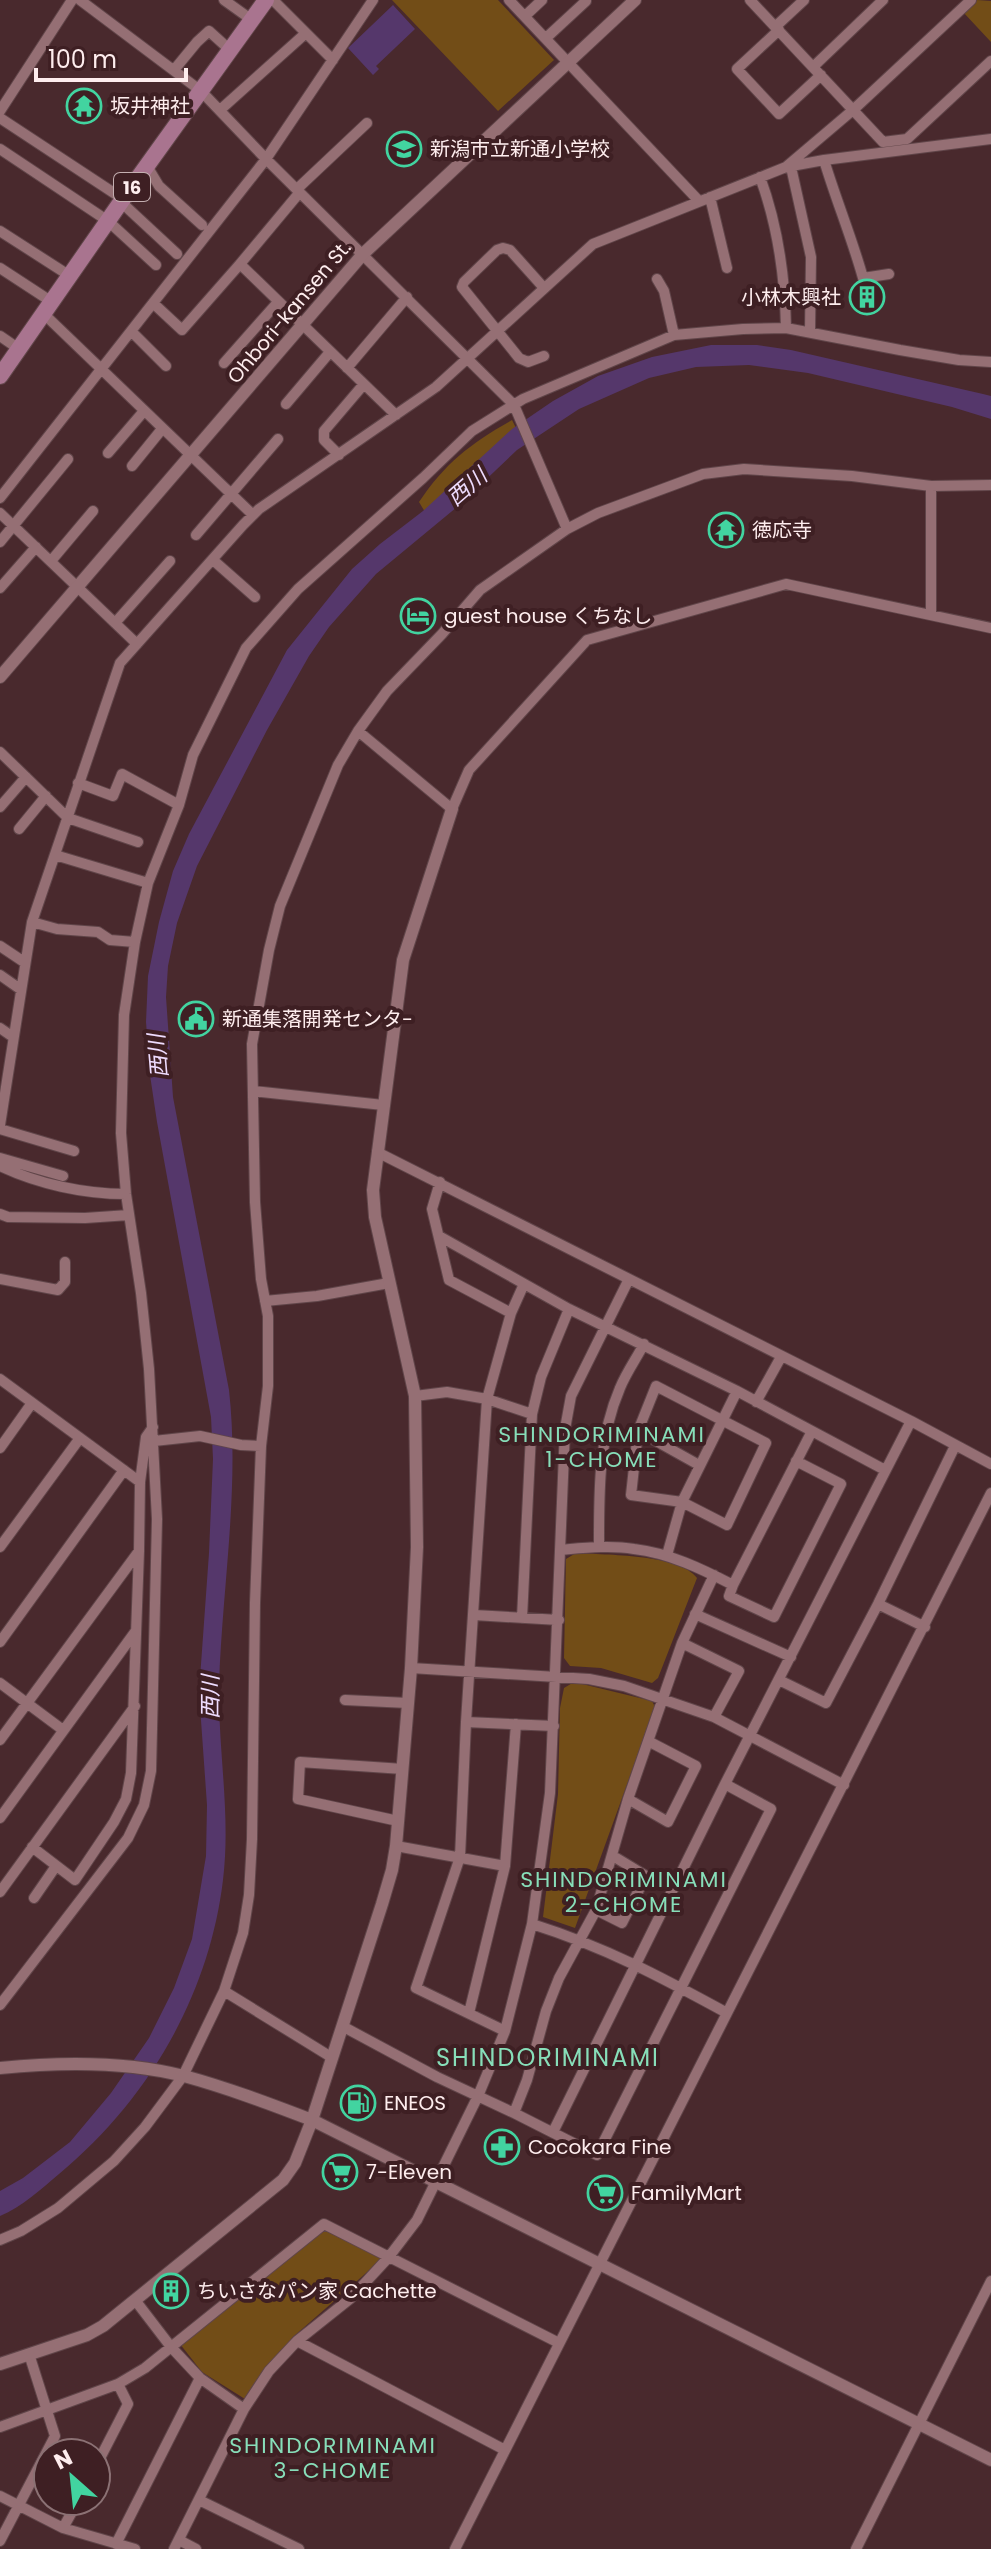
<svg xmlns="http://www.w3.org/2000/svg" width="991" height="2549" viewBox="0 0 991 2549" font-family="Poppins,'Noto Sans JP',sans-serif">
	<rect width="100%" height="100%" fill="#49292d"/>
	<!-- green -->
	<path fill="#724d17" d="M392,0H498L554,60L498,111Z
		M977,0L991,1V42L963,12Z
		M512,420L517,430L425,512L419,502C445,463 471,443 512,420Z
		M576,1553C605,1555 680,1554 697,1578L658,1678L652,1683L601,1668L570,1666L564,1658L566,1559Z
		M574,1682L652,1701L655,1707L575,1928L543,1917L558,1794L560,1708L564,1688Z
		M323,2227L382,2259L293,2337L245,2399L202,2372L180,2344Z"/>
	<!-- water -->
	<path fill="#55376b" d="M393,5L415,29L376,66L379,69L373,75L348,48Z
		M711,345H757L791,350L983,394L991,396V419L952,407L808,373L749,365L696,367L649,378L579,409L517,450L457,507L376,574L329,627L309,656L267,730L197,866L177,923L168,966L166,997L173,1097L229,1390C240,1488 222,1588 219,1686C218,1751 231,1815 223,1880C209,1996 148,2100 59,2174C41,2189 22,2207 0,2216V2191L23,2178L70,2142L111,2093L149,2038L174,1988L192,1939L206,1856L207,1805L199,1692L209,1553L213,1459L211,1417L157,1122L150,1075L146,1022L148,976L159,922L173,871L189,834L287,650L352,569L380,544L423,511L512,429L553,401L598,376L652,357Z"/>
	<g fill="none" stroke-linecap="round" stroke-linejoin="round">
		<!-- minor casing -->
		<g stroke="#604549" stroke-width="12">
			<path id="minor" d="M80,0L201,91L266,159L514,405L567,529
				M224,0L252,20
				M273,0L333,60
				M509,0L699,201
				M750,0L883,142L907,139L991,61
				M525,16L542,0
				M775,27L804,0
				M779,30L737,69L779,114L821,75
				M546,38L586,1
				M813,67L883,0
				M174,70L197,42L209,31L230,50
				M220,110L306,33
				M0,111L72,0
				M0,118L123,199
				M0,149L108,221L156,265
				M824,160C836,200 852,238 863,278L889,274
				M147,166L159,186L202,225
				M787,166L853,110L971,0
				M791,167L811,257L810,332
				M760,177C778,226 785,276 786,328
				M297,189L367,123
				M710,197L727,268
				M121,202L177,254
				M0,231L70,276
				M240,264L300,192
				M0,268L52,302
				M657,279L664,291L674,335
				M153,303L182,330L240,264L396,415
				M44,314L253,515
				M131,331L166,366
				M0,336L19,349
				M544,356L528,362L519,358L462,287L464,282L497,250L503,248L510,250L544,288
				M224,363L278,302
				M347,368L407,297
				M286,404L330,352
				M108,453L144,411
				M339,455L324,440V431L364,384
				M132,466L162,429
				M0,498L266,159L373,0
				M0,513L137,644
				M196,535L278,439
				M0,542L68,459
				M213,560L255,597
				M51,561L93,511
				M0,588L36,547
				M931,614V486
				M115,623L170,561
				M358,731L452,809L469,770L587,640L786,584L991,628
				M0,752L68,818L138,842
				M78,783L113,796L122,774L179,805
				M0,807L26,777
				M19,829L46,796
				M55,855L148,883
				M32,922L57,929L98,932L110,940L135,942
				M0,946L24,962
				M0,975L20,989
				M0,1028L13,1037
				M253,1091L383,1105
				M0,1125L32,922L120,663L243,525L259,509L436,387L593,244L786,167L824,160L991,139
				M0,1129L74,1151
				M377,1152L911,1421L991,1464
				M0,1158L63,1176
				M0,1166C38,1184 84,1194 126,1194
				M440,1182L432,1209L449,1280L511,1313
				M0,1214L8,1217L85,1218L129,1215
				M439,1236L569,1309L737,1391L885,1470
				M0,1279L58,1290L65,1282V1262
				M265,1301L317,1296L389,1283
				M0,1379L140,1482
				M656,1386L766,1443L727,1525L682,1502L631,1495L638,1431Z
				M415,1396L447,1392L487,1399L532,1414
				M756,1402L781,1357
				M638,1431L699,1465
				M154,1441L200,1436L241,1445L261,1446
				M0,1448L32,1403
				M0,1547L80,1438
				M599,1547C599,1493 598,1439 620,1388C626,1373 636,1359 644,1344
				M560,1550C584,1548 610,1545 634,1549C669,1553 702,1569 733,1585L812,1431
				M667,1555L682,1502L737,1391
				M733,1585L729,1596L774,1617L841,1484L796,1461
				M878,1604L925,1627
				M695,1614L791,1657
				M474,1615L559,1620
				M522,1618L532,1414L541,1377L569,1309
				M0,1642L124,1470
				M682,1643L739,1671L714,1717
				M411,1668L589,1679L624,1686L714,1717L844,1785
				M779,1680L826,1703L878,1604L955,1446
				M0,1683L63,1730
				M345,1700L408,1703
				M466,1722L554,1726
				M0,1740L139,1551L140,1482L146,1437L153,1427
				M628,1799L668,1822L696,1766L648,1741
				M0,1818L135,1632
				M398,1821L298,1799L300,1762L403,1769
				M396,1846L505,1866
				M32,1847L75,1880L114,1822L126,1799L131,1773L139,1551
				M0,1892L135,1706
				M34,1898L56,1866
				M596,1910L622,1923L646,1876L613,1856
				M532,1924C605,1947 661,1977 727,2013
				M224,1991L331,2057
				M0,2005L128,1838L144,1805L151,1771L157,1519L149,1369L141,1293L126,1194L121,1133L124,1015L135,942L148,883L179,805L193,755L246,648L298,589L423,478L472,431L523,399L674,335L743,329L786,328L900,350L959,360L991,362
				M469,2013L505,1866L516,1724
				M342,2026L437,2077L514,2113L597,2155L771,1809L725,1784
				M505,2031L416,1988L460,1857L466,1722L487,1399L511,1313L524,1284
				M514,2113L527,2080L546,2011L559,1978L596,1910L628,1799L682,1643L714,1575
				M553,2132L725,1784L911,1421
				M0,2240L21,2231L58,2208L114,2161L145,2127L183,2076L224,1991L243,1933L249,1895L252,1839L255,1603L261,1446L268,1386V1316L261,1279L255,1202L252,1044L269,950L280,906L338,765L358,731L387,691L442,634L480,590L567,529L598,513L703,474L744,469L852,476L931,486L991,485
				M135,2300L171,2347L200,2378L244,2409
				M297,2341L505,2450
				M0,2427L118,2384L145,2368L324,2224L559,2343
				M96,2466L128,2404L118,2384
				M0,2496L63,2528L135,2549
				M199,2500L299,2549
				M63,2528L78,2501
				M179,2540L196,2549
				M0,2541L55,2436L29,2354
				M116,2544L200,2378
				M174,2549L244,2409L269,2371L297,2341L351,2298L388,2258L417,2220L478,2096L505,2031L532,1924L550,1793L565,1429L571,1396L629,1279
				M455,2549L991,1493
				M856,2549L991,2281"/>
		</g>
		<!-- tertiary casing -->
		<g stroke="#604549" stroke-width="14">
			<path id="tertiary" d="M0,677L363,254L635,0
				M0,2068C59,2062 126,2061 184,2076C228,2088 270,2104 312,2120L991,2460
				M0,2364L87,2335L103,2326L283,2180L295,2163L312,2120L382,1904L392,1870L396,1846L411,1668L417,1547L415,1396L375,1217L373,1190L403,960L452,809"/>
		</g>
		<!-- primary casing -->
		<g stroke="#604549" stroke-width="18">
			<path id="primary" d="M0,376L123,199L266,0"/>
		</g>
		<!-- minor -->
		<use href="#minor" stroke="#956f74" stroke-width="10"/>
		<!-- tertiary -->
		<use href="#tertiary" stroke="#956f74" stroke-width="12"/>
		<!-- primary -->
		<use href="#primary" stroke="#a9748f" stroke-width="16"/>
	</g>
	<!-- icons -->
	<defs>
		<g id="temple-ring" transform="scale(1.8)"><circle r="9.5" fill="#3e1f23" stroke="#42d4a0" stroke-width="1.5"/><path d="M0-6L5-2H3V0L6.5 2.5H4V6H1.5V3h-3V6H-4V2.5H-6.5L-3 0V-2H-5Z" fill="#42d4a0"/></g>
		<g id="school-ring" transform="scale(1.8)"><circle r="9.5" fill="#3e1f23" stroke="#42d4a0" stroke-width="1.5"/><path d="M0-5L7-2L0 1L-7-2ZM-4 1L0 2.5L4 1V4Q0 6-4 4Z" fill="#42d4a0"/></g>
		<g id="building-ring" transform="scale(1.8)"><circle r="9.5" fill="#3e1f23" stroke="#42d4a0" stroke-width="1.5"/><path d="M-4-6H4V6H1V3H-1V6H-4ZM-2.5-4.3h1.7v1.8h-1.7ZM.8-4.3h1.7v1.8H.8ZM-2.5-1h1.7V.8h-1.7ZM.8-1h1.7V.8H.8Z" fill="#42d4a0"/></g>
		<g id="hotel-ring" transform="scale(1.8)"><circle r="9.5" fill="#3e1f23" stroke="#42d4a0" stroke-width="1.5"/><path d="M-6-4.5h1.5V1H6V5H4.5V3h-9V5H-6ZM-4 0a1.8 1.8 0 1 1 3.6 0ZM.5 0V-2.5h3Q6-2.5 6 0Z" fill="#42d4a0"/></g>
		<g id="civic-ring" transform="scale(1.8)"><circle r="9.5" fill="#3e1f23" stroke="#42d4a0" stroke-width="1.5"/><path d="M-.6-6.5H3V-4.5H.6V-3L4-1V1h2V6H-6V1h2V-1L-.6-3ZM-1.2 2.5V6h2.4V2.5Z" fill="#42d4a0"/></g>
		<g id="fuel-ring" transform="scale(1.8)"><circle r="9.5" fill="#3e1f23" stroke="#42d4a0" stroke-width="1.5"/><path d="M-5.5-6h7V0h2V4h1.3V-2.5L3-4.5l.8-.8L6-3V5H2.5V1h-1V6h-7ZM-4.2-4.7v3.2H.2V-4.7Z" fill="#42d4a0"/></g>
		<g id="pharmacy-ring" transform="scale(1.8)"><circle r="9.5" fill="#3e1f23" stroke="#42d4a0" stroke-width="1.5"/><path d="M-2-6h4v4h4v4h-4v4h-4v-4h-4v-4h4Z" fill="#42d4a0"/></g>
		<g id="supermarket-ring" transform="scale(1.8)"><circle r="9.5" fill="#3e1f23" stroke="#42d4a0" stroke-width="1.5"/><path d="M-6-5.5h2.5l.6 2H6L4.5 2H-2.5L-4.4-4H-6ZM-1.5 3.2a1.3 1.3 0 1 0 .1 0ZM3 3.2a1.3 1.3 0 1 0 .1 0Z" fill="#42d4a0"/></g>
	</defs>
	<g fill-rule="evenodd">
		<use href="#temple-ring" x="84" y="106"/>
		<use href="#school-ring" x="404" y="149"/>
		<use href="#building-ring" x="867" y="297"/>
		<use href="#temple-ring" x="726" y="530"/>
		<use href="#hotel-ring" x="418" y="616"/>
		<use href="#civic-ring" x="196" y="1019"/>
		<use href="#fuel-ring" x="358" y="2103"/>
		<use href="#pharmacy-ring" x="502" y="2147"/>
		<use href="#supermarket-ring" x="340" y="2172"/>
		<use href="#supermarket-ring" x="605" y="2193"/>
		<use href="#building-ring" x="171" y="2291"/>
	</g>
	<g text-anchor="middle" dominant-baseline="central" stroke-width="8" stroke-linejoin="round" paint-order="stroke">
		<!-- shield labels -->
		<rect fill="#3e1f23" stroke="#c4afb1" stroke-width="2" x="114" y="173" width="36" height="28" rx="6"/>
		<g font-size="18" font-weight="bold" fill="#feedee">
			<text x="132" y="187">16</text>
		</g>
		<!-- poi labels -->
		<g font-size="20" fill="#feedee" stroke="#3e1f23" text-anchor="start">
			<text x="110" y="106">坂井神社</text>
			<text x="430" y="149">新潟市立新通小学校</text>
			<text x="841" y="297" text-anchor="end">小林木興社</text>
			<text x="752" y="530">徳応寺</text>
			<text x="444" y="616">guest house くちなし</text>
			<text x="222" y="1019">新通集落開発センタ-</text>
			<text x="384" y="2103">ENEOS</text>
			<text x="528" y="2147">Cocokara Fine</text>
			<text x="366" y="2172">7-Eleven</text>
			<text x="631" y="2193">FamilyMart</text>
			<text x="197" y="2291">ちいさなパン家 Cachette</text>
		</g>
		<!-- street labels -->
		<g font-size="20" fill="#feedee" stroke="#3e1f23">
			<text transform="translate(289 312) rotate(-50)">Ohbori-kansen St.</text>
		</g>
		<!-- water labels -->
		<g font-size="22" font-style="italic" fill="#eedcfe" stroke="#3e1f23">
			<text transform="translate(467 487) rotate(-41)">西川</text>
			<text transform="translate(158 1056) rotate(-95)">西川</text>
			<text transform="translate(210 1697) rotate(-90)">西川</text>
		</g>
		<!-- neighbourhood labels -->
		<g font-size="22" letter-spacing="2" fill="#87deb9" stroke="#3e1f23">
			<text x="602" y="1434">SHINDORIMINAMI<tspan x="602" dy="25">1-CHOME</tspan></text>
			<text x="624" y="1879">SHINDORIMINAMI<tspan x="624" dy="25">2-CHOME</tspan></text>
			<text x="333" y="2445">SHINDORIMINAMI<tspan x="333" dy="25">3-CHOME</tspan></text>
		</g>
		<!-- quarter labels -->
		<g font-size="24" letter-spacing="2" fill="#87deb9" stroke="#3e1f23">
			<text x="548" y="2057">SHINDORIMINAMI</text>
		</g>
	</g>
	<!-- north arrow -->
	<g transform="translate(72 2477) rotate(333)"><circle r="38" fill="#3e1f23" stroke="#8b7174" stroke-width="2"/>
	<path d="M0-6L14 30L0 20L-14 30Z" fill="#42d4a0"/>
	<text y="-12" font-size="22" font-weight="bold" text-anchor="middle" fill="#feedee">N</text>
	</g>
	<!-- scale -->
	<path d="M36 68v12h150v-12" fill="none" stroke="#feedee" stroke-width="4"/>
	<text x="48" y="68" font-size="24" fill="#feedee" stroke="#3e1f23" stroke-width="6" paint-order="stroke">100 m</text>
</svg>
